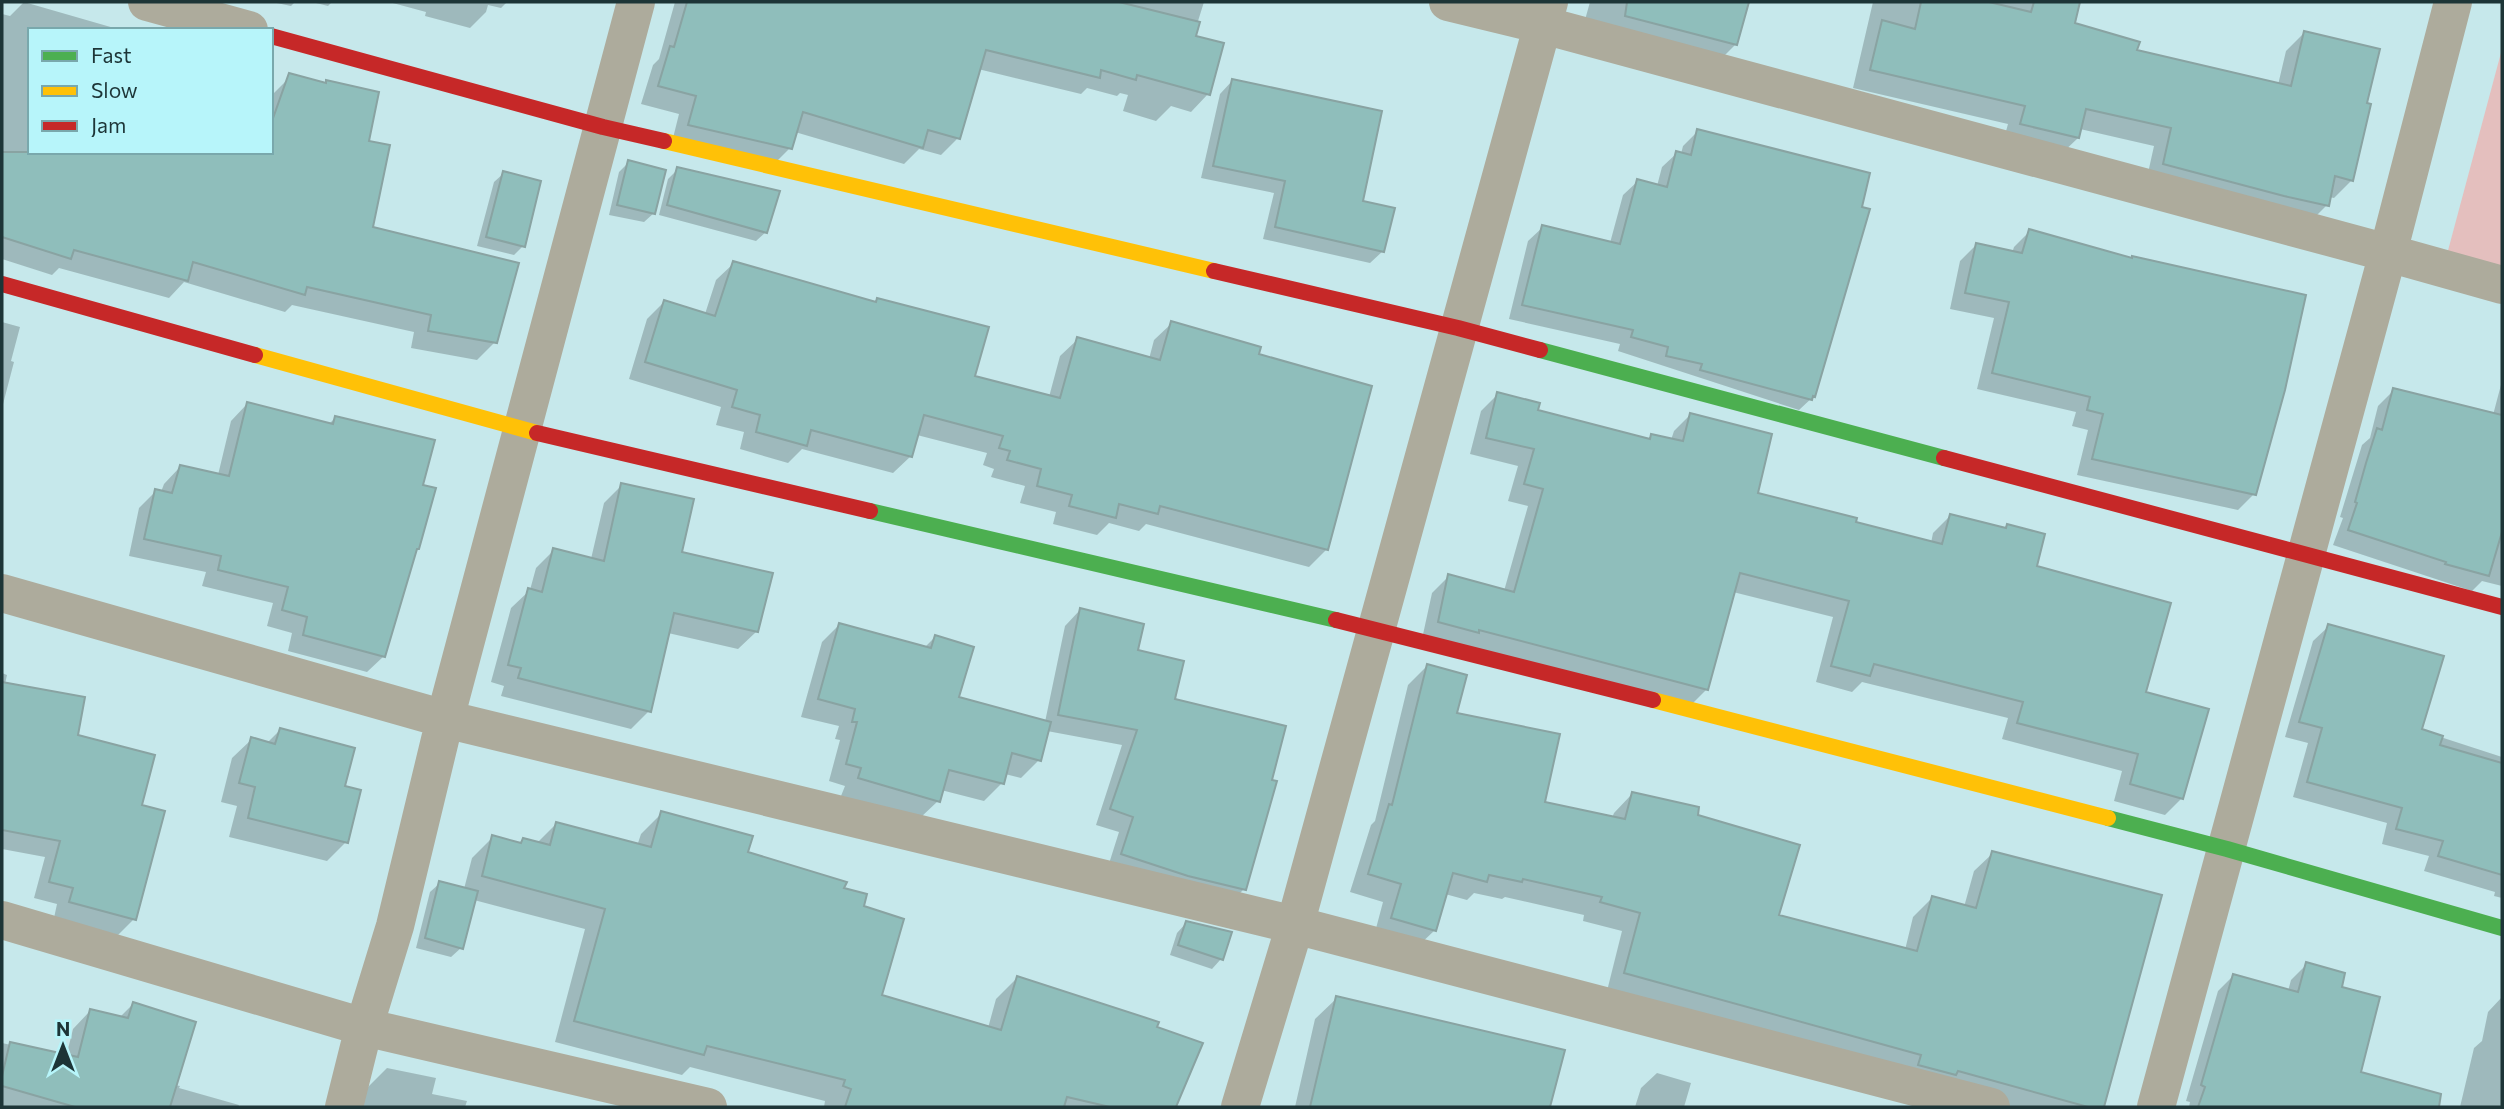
<svg xmlns="http://www.w3.org/2000/svg" width="2504" height="1109" viewBox="0 0 2504 1109" font-family="Commissioner,sans-serif">
	<rect width="100%" height="100%" fill="#c6e8eb"/>
	<!-- green -->
	<path fill="#e4bfbe" d="M2502,49V271L2446,258Z"/>
	<!-- shadow -->
	<path fill="#0003" d="M24,2L121,30H30V152H271V96L289,78L367,142L371,228L495,342L477,360L411,348L414,332L292,305L285,312L184,282L169,298L59,268L52,275L2,259V14L10,16Z
		M272,2H295L291,6Z
		M312,2H332L328,6Z
		M389,2H507L501,8L488,5L486,12L470,28L425,16L426,12Z
		M675,2H1204L1193,37L1208,94L1191,112L1171,106L1156,121L1123,111L1128,95L1120,93L1117,96L1087,88L1081,94L978,69L958,138L941,155L919,149L904,164L795,132L790,148L773,165L672,142L679,114L641,104L653,65L659,59Z
		M1590,2H1747L1736,44L1718,62L1583,27Z
		M1873,2H2078L2073,25L2135,51L2278,85L2286,51L2304,33L2352,180L2334,198L2329,197L2327,205L2309,223L2146,182L2154,146L2080,129L2078,138L2059,156L2003,142L2008,124L1853,88Z
		M1232,81L1361,202L1383,251L1370,263L1263,239L1274,193L1201,178L1220,94Z
		M1698,131L1814,396L1799,410L1618,351L1620,344L1509,319L1528,241L1543,227L1610,243L1623,195L1638,181L1657,186L1662,167L1677,153L1681,154L1683,146Z
		M629,162L654,213L644,222L609,215L619,172Z
		M678,169L766,232L756,241L659,215L668,179Z
		M504,173L523,246L514,255L477,246L494,182Z
		M2030,231L2131,260L2254,494L2238,510L2077,475L2088,430L2072,426L2076,412L1977,389L1994,318L1950,309L1960,261L1976,245L2012,253L2014,247Z
		M734,263L874,304L878,299L973,377L1049,397L1060,356L1078,339L1149,359L1154,340L1172,323L1257,355L1327,549L1309,567L1146,524L1139,531L1109,523L1097,535L1053,524L1056,512L1020,503L1025,486L991,477L994,469L983,465L987,453L917,435L911,456L893,473L802,449L788,463L740,449L744,432L716,425L721,407L629,379L647,319L664,302L705,314L716,280Z
		M2,322L20,327L11,361L14,362L2,408Z
		M2502,381V586L2482,581L2472,591L2333,545L2343,518L2340,517L2362,445L2370,438L2378,406L2394,390L2493,415Z
		M1498,394L1536,411L1647,440L1652,436L1671,440L1674,431L1690,415L1756,494L1854,523L1931,543L1933,533L1950,516L2004,529L2007,526L2034,568L2144,693L2182,798L2165,815L2114,801L2122,771L2002,739L2008,718L1862,682L1852,692L1816,682L1833,617L1733,592L1707,689L1690,706L1422,639L1432,593L1449,576L1504,591L1528,506L1508,501L1518,466L1470,454L1481,411Z
		M247,404L328,425L335,418L421,486L418,549L415,552L384,656L367,672L288,651L292,633L267,626L273,603L202,586L206,572L129,556L139,508L156,491L161,492L164,484L180,467L218,475L231,421Z
		M622,485L680,553L756,632L738,649L668,633L649,711L631,729L501,696L504,686L491,682L511,608L530,590L536,568L554,550L591,559L604,503Z
		M1080,610L1136,651L1173,700L1244,889L1228,905L1107,870L1119,832L1096,825L1122,745L1047,731L1039,760L1021,778L1005,774L1002,783L984,801L941,790L938,801L920,818L841,796L845,786L829,781L840,740L835,739L839,726L801,717L822,642L840,624L924,648L935,637L957,698L1045,722L1065,626Z
		M2329,626L2419,730L2502,757V898L2494,896L2495,892L2424,871L2429,856L2382,844L2387,823L2293,797L2308,743L2285,737L2313,641Z
		M1427,666L1455,715L1543,804L1612,818L1614,813L1632,794L1696,817L1777,916L1905,950L1913,917L1932,898L1964,907L1974,871L1993,853L2160,897L2102,1107H2004L1607,991L1622,931L1583,921L1584,915L1505,897L1502,899L1474,893L1467,900L1445,894L1435,930L1416,948L1374,936L1383,902L1350,892L1371,825L1375,821L1408,685Z
		M2,673L7,675L5,684L76,736L140,806L134,919L118,935L54,918L57,904L34,898L45,857L2,849Z
		M280,730L343,787L346,842L327,861L229,837L237,806L221,802L232,758L252,739L267,743Z
		M662,813L746,853L842,889L862,908L880,996L988,1028L996,999L1017,978L1155,1028L1178,1099L1176,1107H824L825,1101L690,1067L682,1075L555,1042L585,929L474,900L461,948L451,957L416,948L430,892L440,883L464,889L472,858L493,837L519,844L524,840L537,843L556,824L637,846L641,834Z
		M1186,923L1221,959L1212,969L1170,955L1177,933Z
		M2307,964L2339,988L2359,1073L2425,1091L2420,1107H2189L2190,1102L2186,1101L2218,991L2233,976L2288,991L2291,980Z
		M2502,997V1107H2460L2474,1048L2482,1041L2488,1012Z
		M1337,998L1563,1051L1548,1107H1295L1315,1019Z
		M133,1004L175,1085L180,1086L179,1088L239,1105L238,1107H2V1043L66,1057L73,1029L90,1011L119,1018Z
		M387,1068L436,1078L432,1094L467,1101L465,1107H361L365,1090Z
		M1657,1073L1691,1083L1684,1107H1635L1641,1088Z"/>
	<!-- building -->
	<path fill="#8fbebb" stroke="#89a3a2" stroke-width="2" d="M687,2H1119L1200,22L1196,36L1224,43L1210,95L1137,75L1136,80L1101,70L1100,78L986,50L960,139L928,130L923,148L803,112L792,149L688,125L696,96L658,86L670,46L674,47Z
		M1627,2H1749L1737,45L1625,16Z
		M1921,2H1989L2031,12L2034,2H2080L2075,23L2140,42L2137,50L2291,86L2304,31L2380,49L2367,103L2371,104L2353,181L2335,176L2329,206L2284,196L2163,164L2171,128L2086,109L2079,138L2020,124L2025,106L1870,70L1882,20L1915,29Z
		M289,73L326,83V80L379,92L369,141L390,145L373,227L519,263L497,343L428,331L431,315L307,287L305,295L193,262L188,281L74,250L71,259L2,237V152H271V124Z
		M1232,79L1382,111L1363,201L1395,208L1384,252L1275,227L1285,181L1213,166Z
		M1697,129L1870,173L1862,207L1870,209L1815,397L1813,396L1812,400L1700,370L1702,364L1666,356L1668,347L1631,337L1633,330L1522,305L1542,225L1620,244L1637,179L1667,187L1676,151L1691,155Z
		M628,160L666,170L655,214L617,205Z
		M677,167L780,191L767,233L667,205Z
		M503,171L541,181L525,247L486,237Z
		M2029,229L2132,258V256L2306,295L2285,390L2256,495L2092,459L2103,414L2087,410L2090,397L1992,373L2009,302L1965,293L1976,243L2022,253Z
		M733,261L876,302L877,298L989,327L975,376L1060,398L1077,337L1160,360L1171,321L1261,347L1259,354L1372,386L1328,550L1160,506L1158,514L1119,504L1116,518L1069,506L1072,495L1037,486L1041,469L1007,460L1010,451L999,448L1003,436L924,415L912,457L811,430L807,446L756,432L760,415L732,407L737,390L645,362L664,300L715,316Z
		M2393,388L2502,415V532L2489,576L2445,564L2446,562L2348,530L2357,503L2355,502L2366,463L2377,428L2382,430Z
		M1497,392L1540,403L1538,410L1650,439L1651,434L1683,441L1690,413L1772,434L1758,493L1857,518L1856,522L1942,544L1950,514L2006,528L2007,524L2045,534L2037,566L2171,603L2146,692L2209,709L2183,799L2130,784L2138,754L2017,723L2023,702L1874,664L1870,676L1831,666L1849,601L1740,573L1708,690L1479,630V633L1438,622L1448,574L1514,592L1543,489L1524,484L1534,449L1486,438Z
		M247,402L333,424L335,416L435,440L423,485L436,488L419,549H417L385,657L303,635L307,617L282,610L288,587L218,570L221,556L144,539L155,489L172,493L180,465L229,476Z
		M621,483L694,499L682,552L773,573L758,632L674,613L651,712L518,678L521,668L508,665L528,588L542,592L553,548L604,561Z
		M1080,608L1144,624L1138,650L1184,661L1175,699L1286,726L1272,780L1277,781L1246,890L1188,876L1121,854L1133,817L1110,809L1137,730L1058,715Z
		M839,623L931,648L935,635L974,647L959,697L1051,722L1041,761L1012,753L1004,784L949,770L940,802L858,778L861,768L846,764L857,722H852L855,709L818,699Z
		M2328,624L2444,656L2422,729L2443,736L2440,745L2502,763V875L2438,856L2443,841L2396,829L2402,808L2307,782L2322,728L2299,722Z
		M1427,664L1467,675L1457,713L1560,734L1545,802L1625,819L1632,792L1699,807L1698,815L1800,845L1779,915L1917,951L1932,896L1976,908L1992,851L2162,895L2104,1107H2088L1958,1071L1956,1075L1918,1065L1921,1055L1624,973L1640,913L1600,902L1602,897L1523,879L1522,882L1489,875L1487,882L1453,873L1436,931L1391,918L1401,884L1368,874L1389,804L1392,805Z
		M2,682L85,697L78,735L155,755L142,805L165,811L136,920L69,902L73,888L49,882L60,841L2,830Z
		M280,728L355,748L345,786L361,790L348,843L248,818L255,787L239,783L251,737L275,744Z
		M661,811L753,836L748,852L847,882L844,888L867,894L864,906L904,919L882,995L1001,1030L1017,976L1159,1022L1157,1027L1203,1043L1176,1107H1110L1067,1097L1064,1107H845L851,1089L843,1086L845,1080L707,1046L704,1055L574,1021L605,909L482,876L492,835L521,843L523,838L550,845L556,822L651,847Z
		M439,881L478,891L463,949L425,938Z
		M1186,921L1232,932L1223,960L1178,945Z
		M2306,962L2345,973L2342,987L2380,997L2361,1072L2441,1094L2439,1107H2198L2205,1087L2201,1085L2233,974L2298,992Z
		M1336,996L1565,1050L1550,1107H1310Z
		M133,1002L196,1022L170,1107H75L2,1086V1076L10,1042L78,1057L90,1009L128,1018Z"/>
	<g fill="none" stroke-linecap="round" stroke-linejoin="round">
		<!-- street -->
		<path stroke="#adab9c" stroke-width="38" d="M147,2L249,30
			M1448,2L1543,25L2388,253L2502,285
			M2,593L445,719L1295,925L1991,1107
			M2,920L364,1027L708,1107
			M344,1107L364,1027L395,926L445,719L636,2
			M1240,1107L1295,925L1549,2
			M2156,1107L2388,253L2453,2"/>
		<!-- fast -->
		<path stroke="#4caf50" stroke-width="16" d="M1540,350L1944,458
			M870,511L1336,620
			M2108,818L2227,849L2502,928"/>
		<!-- slow -->
		<path stroke="#ffc107" stroke-width="16" d="M664,141L1214,271
			M255,355L537,433
			M1653,700L2108,818"/>
		<!-- jam -->
		<path stroke="#c62828" stroke-width="16" d="M271,36L603,127L664,141
			M1214,271L1458,328L1540,350
			M2,284L255,355
			M537,433L870,511
			M1944,458L2502,607
			M1336,620L1653,700"/>
	</g>
	<!-- border -->
	<rect width="2504" height="1109" fill="none" stroke="#1d3537" stroke-width="7"/>
	<!-- legend -->
	<rect x="28" y="28" width="245" height="126" fill="#b7f5fa" stroke="#79a8ac" stroke-width="2"/>
	<rect x="42" y="51" width="35" height="10" fill="#4caf50" stroke="#79a8ac" stroke-width="2"/>
	<text x="91" y="63" font-size="21" fill="#1d3537">Fast</text>
	<rect x="42" y="86" width="35" height="10" fill="#ffc107" stroke="#79a8ac" stroke-width="2"/>
	<text x="91" y="98" font-size="21" fill="#1d3537">Slow</text>
	<rect x="42" y="121" width="35" height="10" fill="#c62828" stroke="#79a8ac" stroke-width="2"/>
	<text x="91" y="133" font-size="21" fill="#1d3537">Jam</text>
	<!-- north arrow -->
	<g transform="translate(63 1046)" stroke="#b7f5fa" stroke-width="5" paint-order="stroke">
	<path d="M0-5L12 26L0 18L-12 26Z" fill="#1d3537"/>
	<text y="-10" font-size="19" font-weight="bold" text-anchor="middle" fill="#1d3537">N</text>
	</g>
</svg>
